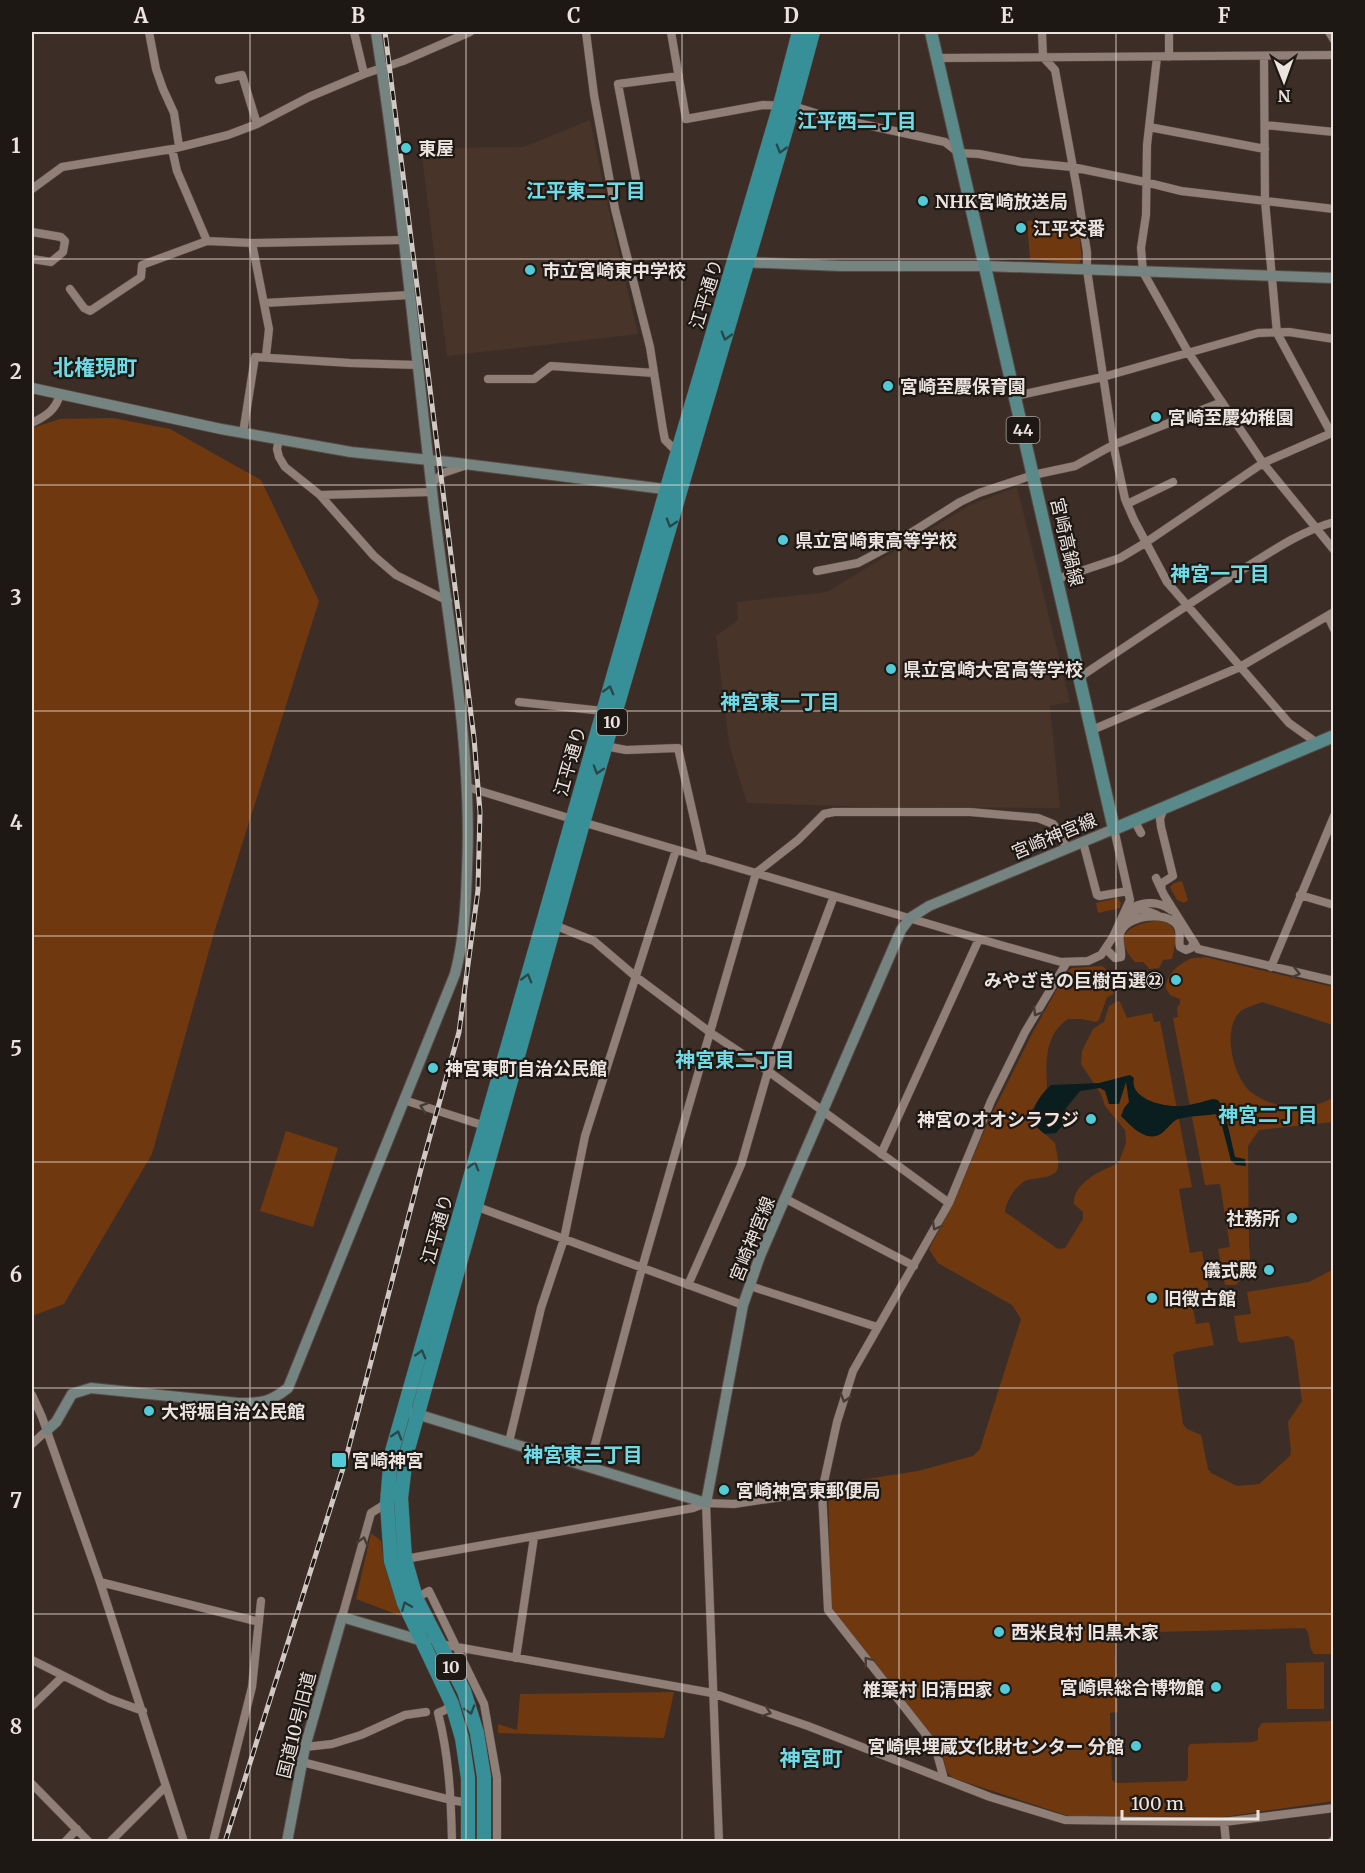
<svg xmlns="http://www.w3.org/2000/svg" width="1365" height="1873" viewBox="0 0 1365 1873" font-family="Merriweather,'Noto Sans JP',serif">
	<rect width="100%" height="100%" fill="#3c2e27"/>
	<!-- built -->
	<path fill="#483429" d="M590,120L608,207L638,334L447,356L421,148L524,147Z
		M1017,487L1070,702L1050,706L1060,808L874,807L747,803L729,744L716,636L738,620L737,602L827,592L970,505Z"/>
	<!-- green -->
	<path fill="#70380f" d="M1047,219L1049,230L1078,228L1082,257L1079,264L1030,259L1027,221Z
		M113,418L170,429L261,480L319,601L214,933L152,1154L64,1304L32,1316V428L60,419Z
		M1182,881L1188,900L1184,903L1177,900L1170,887L1174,883Z
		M1118,898L1121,903L1120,908L1098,913L1096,903Z
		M1162,920C1181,928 1175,942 1172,959L1163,960L1159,968L1150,969L1143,962H1135C1109,933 1133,923 1162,920Z
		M1205,957L1333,987V1025L1262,1002C1256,1005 1246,1007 1241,1011C1221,1028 1233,1077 1251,1092C1273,1110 1310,1112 1334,1097L1333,1122L1259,1130L1248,1146L1249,1245L1251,1266L1236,1285H1225L1218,1249L1230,1247L1220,1184L1205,1185L1173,1018L1178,1017L1177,1008L1180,1004V999L1170,995L1166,988C1165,976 1179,964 1190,959C1194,957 1200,958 1205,957Z
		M1102,966L1106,969L1114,994L1107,997L1099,1020L1096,1022L1082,1019H1068C1044,1035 1046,1063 1047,1088L1032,1109L1036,1126L1055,1143C1056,1150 1059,1160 1058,1167C1056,1180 1033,1177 1025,1181C1015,1187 1006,1201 1005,1212L1058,1249L1065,1248L1083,1219V1212L1074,1204C1072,1184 1102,1169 1118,1164L1126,1143L1125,1130L1105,1106L1101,1094L1081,1064L1082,1051L1093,1029L1104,1022L1109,1006L1118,1001L1120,1002L1127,1018L1152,1013L1154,1022L1160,1021L1192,1187L1179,1189L1190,1253L1202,1251L1209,1290L1190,1294L1196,1324L1209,1322L1214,1345L1176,1352L1173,1355L1183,1424L1187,1429L1201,1435L1208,1469L1211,1473L1237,1486L1259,1484L1290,1456L1291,1451L1288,1422L1302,1401L1294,1341L1288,1336L1241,1343L1238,1341L1234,1316L1251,1314L1247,1292L1309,1282L1334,1269L1333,1654H1314C1307,1646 1312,1636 1305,1628L1118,1633L1115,1636L1118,1712L1110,1713L1112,1780L1116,1783L1186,1781L1188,1778V1748L1190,1744L1253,1742L1258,1740V1729L1262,1723L1333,1721V1801L1223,1817L1069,1816L953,1778L947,1772L940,1746L831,1608L828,1485L918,1471L973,1456L980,1449L1021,1319L1012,1305L938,1263L929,1249L954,1202L988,1122L1033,1032L1066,973L1072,968Z
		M286,1131L338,1148L313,1227L260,1211Z
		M371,1533L381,1541L384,1565L401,1616L356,1599Z
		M1324,1662V1709H1287L1286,1663Z
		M674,1692L664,1738L498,1733V1724L517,1730L520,1694Z"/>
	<!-- water -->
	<path fill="#0a1d1f" d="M1130,1075L1134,1078C1129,1097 1159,1106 1175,1106C1187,1107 1201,1102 1213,1099L1218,1100L1224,1109L1235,1157L1245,1159L1246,1166L1236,1165L1231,1161L1220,1118L1215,1114C1205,1116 1184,1116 1176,1120C1171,1123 1167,1129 1162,1133C1147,1144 1131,1126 1121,1116L1124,1108L1129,1102L1126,1082L1119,1104H1109L1105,1091L1100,1088L1080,1091L1063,1112L1062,1126L1056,1133L1045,1134C1023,1120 1036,1099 1051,1085L1099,1083Z"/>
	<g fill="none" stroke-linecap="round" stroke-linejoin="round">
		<!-- street casing -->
		<g stroke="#574b45" stroke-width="9">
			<path id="street" d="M149,32L156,69L163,89L174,113L179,146
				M354,32L364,74
				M586,32L594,95L615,209L650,347L663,430L665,440L678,453
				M671,32L686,119L763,105L793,106L825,116L945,142L959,153L979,154L1021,162L1072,167L1145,182L1181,191L1334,209
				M1042,32L1043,57L1055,70L1077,189L1087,252V270L1114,448L1125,499L1134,520L1167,582L1289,723L1317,743
				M1169,32V57
				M1329,32L1334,40
				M1264,56L1265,201L1277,333L1331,433
				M1157,57L1147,145L1146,215L1141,248L1143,272L1188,352L1263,463L1334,550
				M937,58L1334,55
				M219,80L242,75L257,124
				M1265,125L1334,132
				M1149,127L1265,149
				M172,149L177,171L207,241
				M636,179L618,84L679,76
				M32,189L62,167L172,149L228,135L257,124L309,97L364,74L403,61L470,32
				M32,232L61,237L65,241L63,252L51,262L32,259
				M252,243L269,329L266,356
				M70,289L84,308L90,311L141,277L142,265L207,241L252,243L404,240
				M264,303L410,295
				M488,379H534L551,366L654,373
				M1015,396L1103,377L1258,333L1289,332L1334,339
				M32,423C46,416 56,410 60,394
				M243,433L255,357L350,363L418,365
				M279,439L277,449L279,457L285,467L320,495L374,556L396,575L448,601
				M431,484L443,473L464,466
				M320,495L432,492
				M1127,504L1173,482
				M817,571L858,563L890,546L960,502L979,493L1033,475L1075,466L1113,445L1222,402
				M1057,579L1120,558L1145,543L1263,463L1334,432
				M1328,616L1334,629
				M1080,677C1132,642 1184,607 1237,573C1268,554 1298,532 1334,522
				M519,702L603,711
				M1092,730L1240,667L1334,612
				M605,746L626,750L678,748L703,858
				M467,787L572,819L1004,946L1061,962L1088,961L1101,955L1113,937L1130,900L1114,829
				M1134,820L1141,833
				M1083,842L1097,895L1099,896L1128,891
				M1156,878L1164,895L1198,949L1334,981
				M1161,889L1162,883L1173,876L1161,827L1160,819L1164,807
				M1300,895L1334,905
				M1125,911C1141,902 1156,899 1171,910
				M1124,924L1132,912L1142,909L1157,915
				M554,925L594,941L635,976L711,1033L768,1071L949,1203
				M1106,949L1115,958L1121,957C1122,949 1118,941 1120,934C1125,915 1166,910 1177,925C1182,932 1178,940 1180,947L1186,950L1191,948L1194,942
				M1271,967L1334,816
				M404,1100L488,1127
				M881,1154L979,939
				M786,1199L914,1266
				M475,1206L743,1305
				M688,1285L741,1165L768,1071L834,896
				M750,1286L877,1327
				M32,1395L42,1417L100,1582L184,1842
				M509,1442L541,1308L564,1239L585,1136L676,850
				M32,1444L47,1430
				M589,1467L642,1268L756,873L798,840L824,814L834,812H970L1038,818L1053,824L1058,830L1067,849
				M706,1503L719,1842
				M405,1559L693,1508L706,1503L734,1504L822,1491
				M100,1582L259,1622
				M416,1598L429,1591L484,1704L497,1778V1842
				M342,1617L371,1513L387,1503
				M440,1644L712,1693L808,1726L990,1797L1065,1820L1224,1822L1334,1808
				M516,1658L534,1537
				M32,1660L110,1699L143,1711
				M32,1706L63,1676
				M305,1747L332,1744L361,1735L405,1715L426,1712
				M302,1762L451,1800L469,1803
				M944,1779L935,1746L828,1610L822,1491L837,1422L853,1371L949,1203L991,1101L1025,1032L1067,962
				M32,1784L89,1842
				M1224,1822L1226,1842
				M65,1842L77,1829
				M110,1842L166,1786
				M213,1842L252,1687L261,1601
				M452,1842C451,1797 449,1756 438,1713L445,1710L452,1704"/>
		</g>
		<!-- secondary casing -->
		<g stroke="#574b45" stroke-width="12">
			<path id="secondary" d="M741,262L841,266H985L1334,278
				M32,388L221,429L351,452L449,462L672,490
				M410,1412L706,1503L743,1305L760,1256L901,930L910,918L929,906L1114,829
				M47,1430L56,1422L72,1394L91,1388L238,1403C261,1403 269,1403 288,1388L455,974C464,940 466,905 467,870C473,742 446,617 432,491C414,338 400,184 376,32
				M287,1842L305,1747L342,1617L426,1642
				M1333,1842L1334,1841"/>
		</g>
		<!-- primary casing -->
		<g stroke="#574b45" stroke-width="14">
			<path id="primary" d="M931,32L1114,829L1334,736"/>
		</g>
		<!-- highway casing -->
		<g stroke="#574b45" stroke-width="15">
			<path id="highway" d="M468,1842V1778L462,1738L452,1704L404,1603L391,1561L387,1503L391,1455L667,488L780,105L799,32
				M484,1842V1777L477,1733L464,1691L416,1598L405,1559L401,1498L406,1456L583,823L793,106L813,32"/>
		</g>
		<!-- street -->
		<use href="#street" stroke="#8f7f76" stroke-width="8"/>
		<!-- secondary -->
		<use href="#secondary" stroke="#758480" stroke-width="10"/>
		<!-- primary -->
		<use href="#primary" stroke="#5a898a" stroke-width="12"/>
		<!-- highway -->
		<use href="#highway" stroke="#379098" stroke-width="14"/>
		<!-- rail casing -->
		<g stroke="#d2c8c3" stroke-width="5">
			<path id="rail" d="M225,1842L345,1462L422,1165L459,1032L478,890L480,812L474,738L385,32"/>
		</g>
		<!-- rail -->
		<use href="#rail" stroke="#1e1814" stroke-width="3" stroke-dasharray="9" stroke-linecap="butt"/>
	</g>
	<!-- one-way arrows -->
	<defs><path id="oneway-chevron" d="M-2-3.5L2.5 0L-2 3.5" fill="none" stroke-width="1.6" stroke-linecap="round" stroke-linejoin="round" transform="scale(1.5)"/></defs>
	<g stroke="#284849">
		<use href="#oneway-chevron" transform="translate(781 149) rotate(106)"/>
		<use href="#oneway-chevron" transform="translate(726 336) rotate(106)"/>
		<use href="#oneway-chevron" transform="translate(671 523) rotate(107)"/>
		<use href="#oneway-chevron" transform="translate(609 690) rotate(-74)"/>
		<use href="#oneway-chevron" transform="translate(598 770) rotate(107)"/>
		<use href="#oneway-chevron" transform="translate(527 978) rotate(-74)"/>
		<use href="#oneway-chevron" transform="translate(474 1166) rotate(-74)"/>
		<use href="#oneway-chevron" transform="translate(421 1354) rotate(-74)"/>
		<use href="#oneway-chevron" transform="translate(397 1435) rotate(-73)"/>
		<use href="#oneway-chevron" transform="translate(406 1606) rotate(-112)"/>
		<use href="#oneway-chevron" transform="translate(470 1710) rotate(73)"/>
	</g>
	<g stroke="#463c36">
		<use href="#oneway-chevron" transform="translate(1296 973) rotate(13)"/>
		<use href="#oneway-chevron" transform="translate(1037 1012) rotate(121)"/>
		<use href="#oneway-chevron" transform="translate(424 1107) rotate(-162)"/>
		<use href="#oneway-chevron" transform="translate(936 1226) rotate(119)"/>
		<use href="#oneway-chevron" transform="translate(845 1398) rotate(107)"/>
		<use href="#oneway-chevron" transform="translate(363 1541) rotate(-74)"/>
		<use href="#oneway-chevron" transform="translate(868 1661) rotate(-128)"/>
		<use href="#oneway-chevron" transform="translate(767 1712) rotate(19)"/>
	</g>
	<!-- grid -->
	<path fill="none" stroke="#ece3de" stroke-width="1.5" stroke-opacity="0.55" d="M250,32V1842M466,32V1842M682,32V1842M899,32V1842M1116,32V1842M32,259H1334M32,485H1334M32,711H1334M32,936H1334M32,1162H1334M32,1388H1334M32,1614H1334"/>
	<!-- markers -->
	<g fill="#52cbd7" stroke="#1e1814" stroke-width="2">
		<circle cx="406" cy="148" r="6"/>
		<circle cx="923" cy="201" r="6"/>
		<circle cx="1021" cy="228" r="6"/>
		<circle cx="530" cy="270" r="6"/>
		<circle cx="888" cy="386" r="6"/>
		<circle cx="1156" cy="417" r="6"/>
		<circle cx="783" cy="540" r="6"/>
		<circle cx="891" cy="669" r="6"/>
		<circle cx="1176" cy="980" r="6"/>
		<circle cx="433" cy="1068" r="6"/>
		<circle cx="1091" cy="1119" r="6"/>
		<circle cx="1292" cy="1218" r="6"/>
		<circle cx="1269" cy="1270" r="6"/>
		<circle cx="1152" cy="1298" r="6"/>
		<circle cx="149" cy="1411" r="6"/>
		<rect x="331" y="1452" width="16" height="16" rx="3"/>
		<circle cx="724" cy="1490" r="6"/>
		<circle cx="999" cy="1632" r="6"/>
		<circle cx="1216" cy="1687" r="6"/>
		<circle cx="1005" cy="1689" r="6"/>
		<circle cx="1136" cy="1746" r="6"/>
	</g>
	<g text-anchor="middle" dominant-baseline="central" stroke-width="4.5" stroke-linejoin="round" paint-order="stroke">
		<!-- shield labels -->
		<g fill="#1e1814" stroke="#aea6a1" stroke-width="1.5">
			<rect x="1006.5" y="417" width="33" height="26" rx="4.5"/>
			<rect x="597" y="709" width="30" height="26" rx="4.5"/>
			<rect x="436" y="1654" width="30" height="26" rx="4.5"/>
		</g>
		<g font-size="16" font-weight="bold" fill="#ece3de">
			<text x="1023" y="430">44</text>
			<text x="612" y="722">10</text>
			<text x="451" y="1667">10</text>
		</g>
		<!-- poi labels -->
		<g font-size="18" font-weight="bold" fill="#ece3de" stroke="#1e1814" text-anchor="start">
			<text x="418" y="148">東屋</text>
			<text x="935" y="201">NHK宮崎放送局</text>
			<text x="1033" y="228">江平交番</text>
			<text x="542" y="270">市立宮崎東中学校</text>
			<text x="900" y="386">宮崎至慶保育園</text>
			<text x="1168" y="417">宮崎至慶幼稚園</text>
			<text x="795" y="540">県立宮崎東高等学校</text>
			<text x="903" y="669">県立宮崎大宮高等学校</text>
			<text x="1164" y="980" text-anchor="end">みやざきの巨樹百選㉒</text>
			<text x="445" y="1068">神宮東町自治公民館</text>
			<text x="1079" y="1119" text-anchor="end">神宮のオオシラフジ</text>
			<text x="1280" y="1218" text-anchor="end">社務所</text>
			<text x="1257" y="1270" text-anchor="end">儀式殿</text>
			<text x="1164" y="1298">旧徴古館</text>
			<text x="161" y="1411">大将堀自治公民館</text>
			<text x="352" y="1460">宮崎神宮</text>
			<text x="736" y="1490">宮崎神宮東郵便局</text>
			<text x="1011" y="1632">西米良村 旧黒木家</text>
			<text x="1204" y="1687" text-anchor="end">宮崎県総合博物館</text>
			<text x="993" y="1689" text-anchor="end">椎葉村 旧清田家</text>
			<text x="1124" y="1746" text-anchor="end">宮崎県埋蔵文化財センター 分館</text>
		</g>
		<!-- street labels -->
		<g font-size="18" fill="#ece3de" stroke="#1e1814">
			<text transform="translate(706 294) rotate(-73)">江平通り</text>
			<text transform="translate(1067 542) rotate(77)">宮崎高鍋線</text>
			<text transform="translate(570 761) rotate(-74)">江平通り</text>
			<text transform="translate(1054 836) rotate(-23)">宮崎神宮線</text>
			<text transform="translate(437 1229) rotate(-74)">江平通り</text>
			<text transform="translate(752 1239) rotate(-68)">宮崎神宮線</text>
			<text transform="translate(296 1725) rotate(-76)">国道10号旧道</text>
		</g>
		<!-- neighbourhood labels -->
		<g font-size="20" font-weight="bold" fill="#70dbe6" stroke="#1e1814">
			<text x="857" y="120">江平西二丁目</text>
			<text x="586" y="190">江平東二丁目</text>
			<text x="1220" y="573">神宮一丁目</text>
			<text x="780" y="701">神宮東一丁目</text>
			<text x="735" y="1059">神宮東二丁目</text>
			<text x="1268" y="1114">神宮二丁目</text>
			<text x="583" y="1454">神宮東三丁目</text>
		</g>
		<!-- quarter labels -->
		<g font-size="21" font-weight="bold" fill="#70dbe6" stroke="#1e1814">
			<text x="95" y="367">北権現町</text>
			<text x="811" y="1758">神宮町</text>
		</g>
	</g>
	<!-- border -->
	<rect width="1365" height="1873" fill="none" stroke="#1e1814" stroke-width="66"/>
	<!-- north arrow -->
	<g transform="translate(1284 81) rotate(179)" stroke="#1e1814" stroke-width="4.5" paint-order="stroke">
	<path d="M0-4.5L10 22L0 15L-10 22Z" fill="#ece3de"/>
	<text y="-9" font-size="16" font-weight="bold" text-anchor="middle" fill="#ece3de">N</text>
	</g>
	<!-- scale -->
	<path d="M1122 1810v9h136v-9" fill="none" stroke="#ece3de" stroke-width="3"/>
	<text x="1131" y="1810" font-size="18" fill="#ece3de" stroke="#1e1814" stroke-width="4.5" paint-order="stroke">100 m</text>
	<rect x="33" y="33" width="1299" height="1807" fill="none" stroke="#ece3de" stroke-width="2"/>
	<g font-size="20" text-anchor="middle" font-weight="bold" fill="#ece3de">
		<text x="141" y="23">A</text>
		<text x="358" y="23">B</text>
		<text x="574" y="23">C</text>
		<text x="791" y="23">D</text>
		<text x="1007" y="23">E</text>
		<text x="1224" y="23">F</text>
		<text x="16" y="153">1</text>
		<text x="16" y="379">2</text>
		<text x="16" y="605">3</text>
		<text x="16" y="830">4</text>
		<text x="16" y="1056">5</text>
		<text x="16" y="1282">6</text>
		<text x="16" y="1508">7</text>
		<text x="16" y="1734">8</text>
	</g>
</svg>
